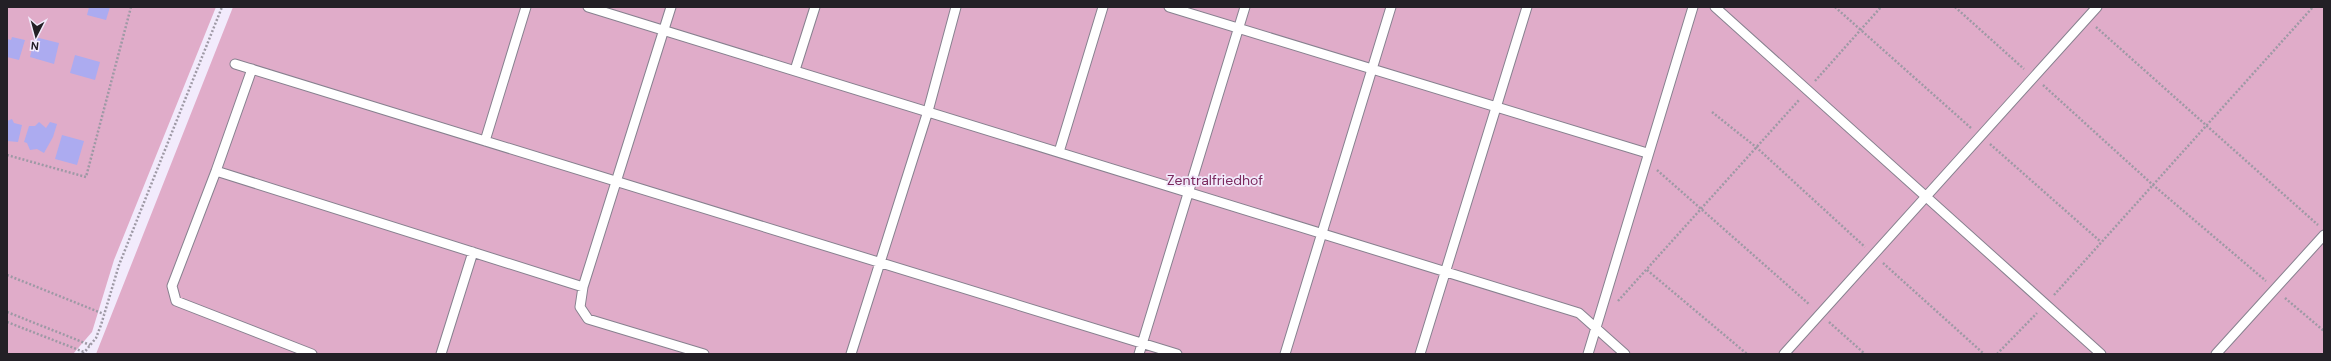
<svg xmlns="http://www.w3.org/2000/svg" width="2331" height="361" viewBox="0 0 2331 361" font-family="'DM Sans',sans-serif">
	<rect width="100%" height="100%" fill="#f2ebfc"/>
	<!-- green -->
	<path fill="#e0acc9" d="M7,7H216L114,260L92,332L73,354H7Z
		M233,7H2324V354H96Z"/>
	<!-- building -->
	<path fill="#acabf0" d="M89,7H110L106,20L87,15Z
		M12,37L25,40L19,60L7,57V39L11,40Z
		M35,37L59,43L54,64L30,57Z
		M75,55L100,62L95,80L70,73Z
		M12,119L14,123L22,125L18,142L7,141V121Z
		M39,122L46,128L50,122L57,124L53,137L44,153L37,149L30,150L27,143L24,142L29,126H35Z
		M62,135L84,141L77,165L55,159Z"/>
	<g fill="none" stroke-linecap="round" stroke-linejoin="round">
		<!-- service casing -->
		<g stroke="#87818f" stroke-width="11">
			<path id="service" d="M588,7L1579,313L1625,354
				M671,7L583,287L580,307L588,319L704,354
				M1169,7L1647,153
				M1715,7L2101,354
				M235,64L1177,354
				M252,69L216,171L172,286L176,301L312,354
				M795,70L815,7
				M485,141L526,7
				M1059,152L1103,7
				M216,171L583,287
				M441,354L473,252
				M851,354L928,111L956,7
				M1139,354L1245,7
				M1285,354L1391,7
				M1420,354L1527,7
				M1588,354L1693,7
				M1784,354L2097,7
				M2216,354L2324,235"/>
		</g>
		<!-- path -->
		<path stroke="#9e99a5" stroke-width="2.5" stroke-dasharray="2 2" stroke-linecap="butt" d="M1835,7L1971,128
			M1955,7L2024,69
			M2096,27L2318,225
			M1815,81L1881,7
			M2043,85L2153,185L2266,281
			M1712,112L1756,147L1865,247
			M1990,144L2101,242
			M7,155L86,177L131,7
			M1657,170L1810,305
			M1883,263L1984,354
			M1647,270L1747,354
			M7,275L104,314
			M2054,295L2313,7
			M2285,298L2324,331
			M1618,301L1799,100
			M7,312L90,345
			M7,322L84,352
			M1829,322L1865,354
			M83,354L96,338L101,325L119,265L222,7
			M1997,354L2037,313"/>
		<!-- service -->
		<use href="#service" stroke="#fff" stroke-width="9"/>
	</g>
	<g text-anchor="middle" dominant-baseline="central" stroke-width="3.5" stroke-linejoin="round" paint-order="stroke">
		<!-- park labels -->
		<g font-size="14" fill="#7b295e" stroke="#f2ebfc">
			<text x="1215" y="180">Zentralfriedhof</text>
		</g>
	</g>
	<!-- border -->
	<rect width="2331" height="361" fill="none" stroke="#232026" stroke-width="16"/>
	<!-- north arrow -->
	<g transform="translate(36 36) rotate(186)" stroke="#f2ebfc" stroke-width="3" paint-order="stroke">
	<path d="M0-3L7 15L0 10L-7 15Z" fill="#232026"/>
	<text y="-6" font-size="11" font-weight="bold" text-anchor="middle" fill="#232026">N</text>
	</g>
</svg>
